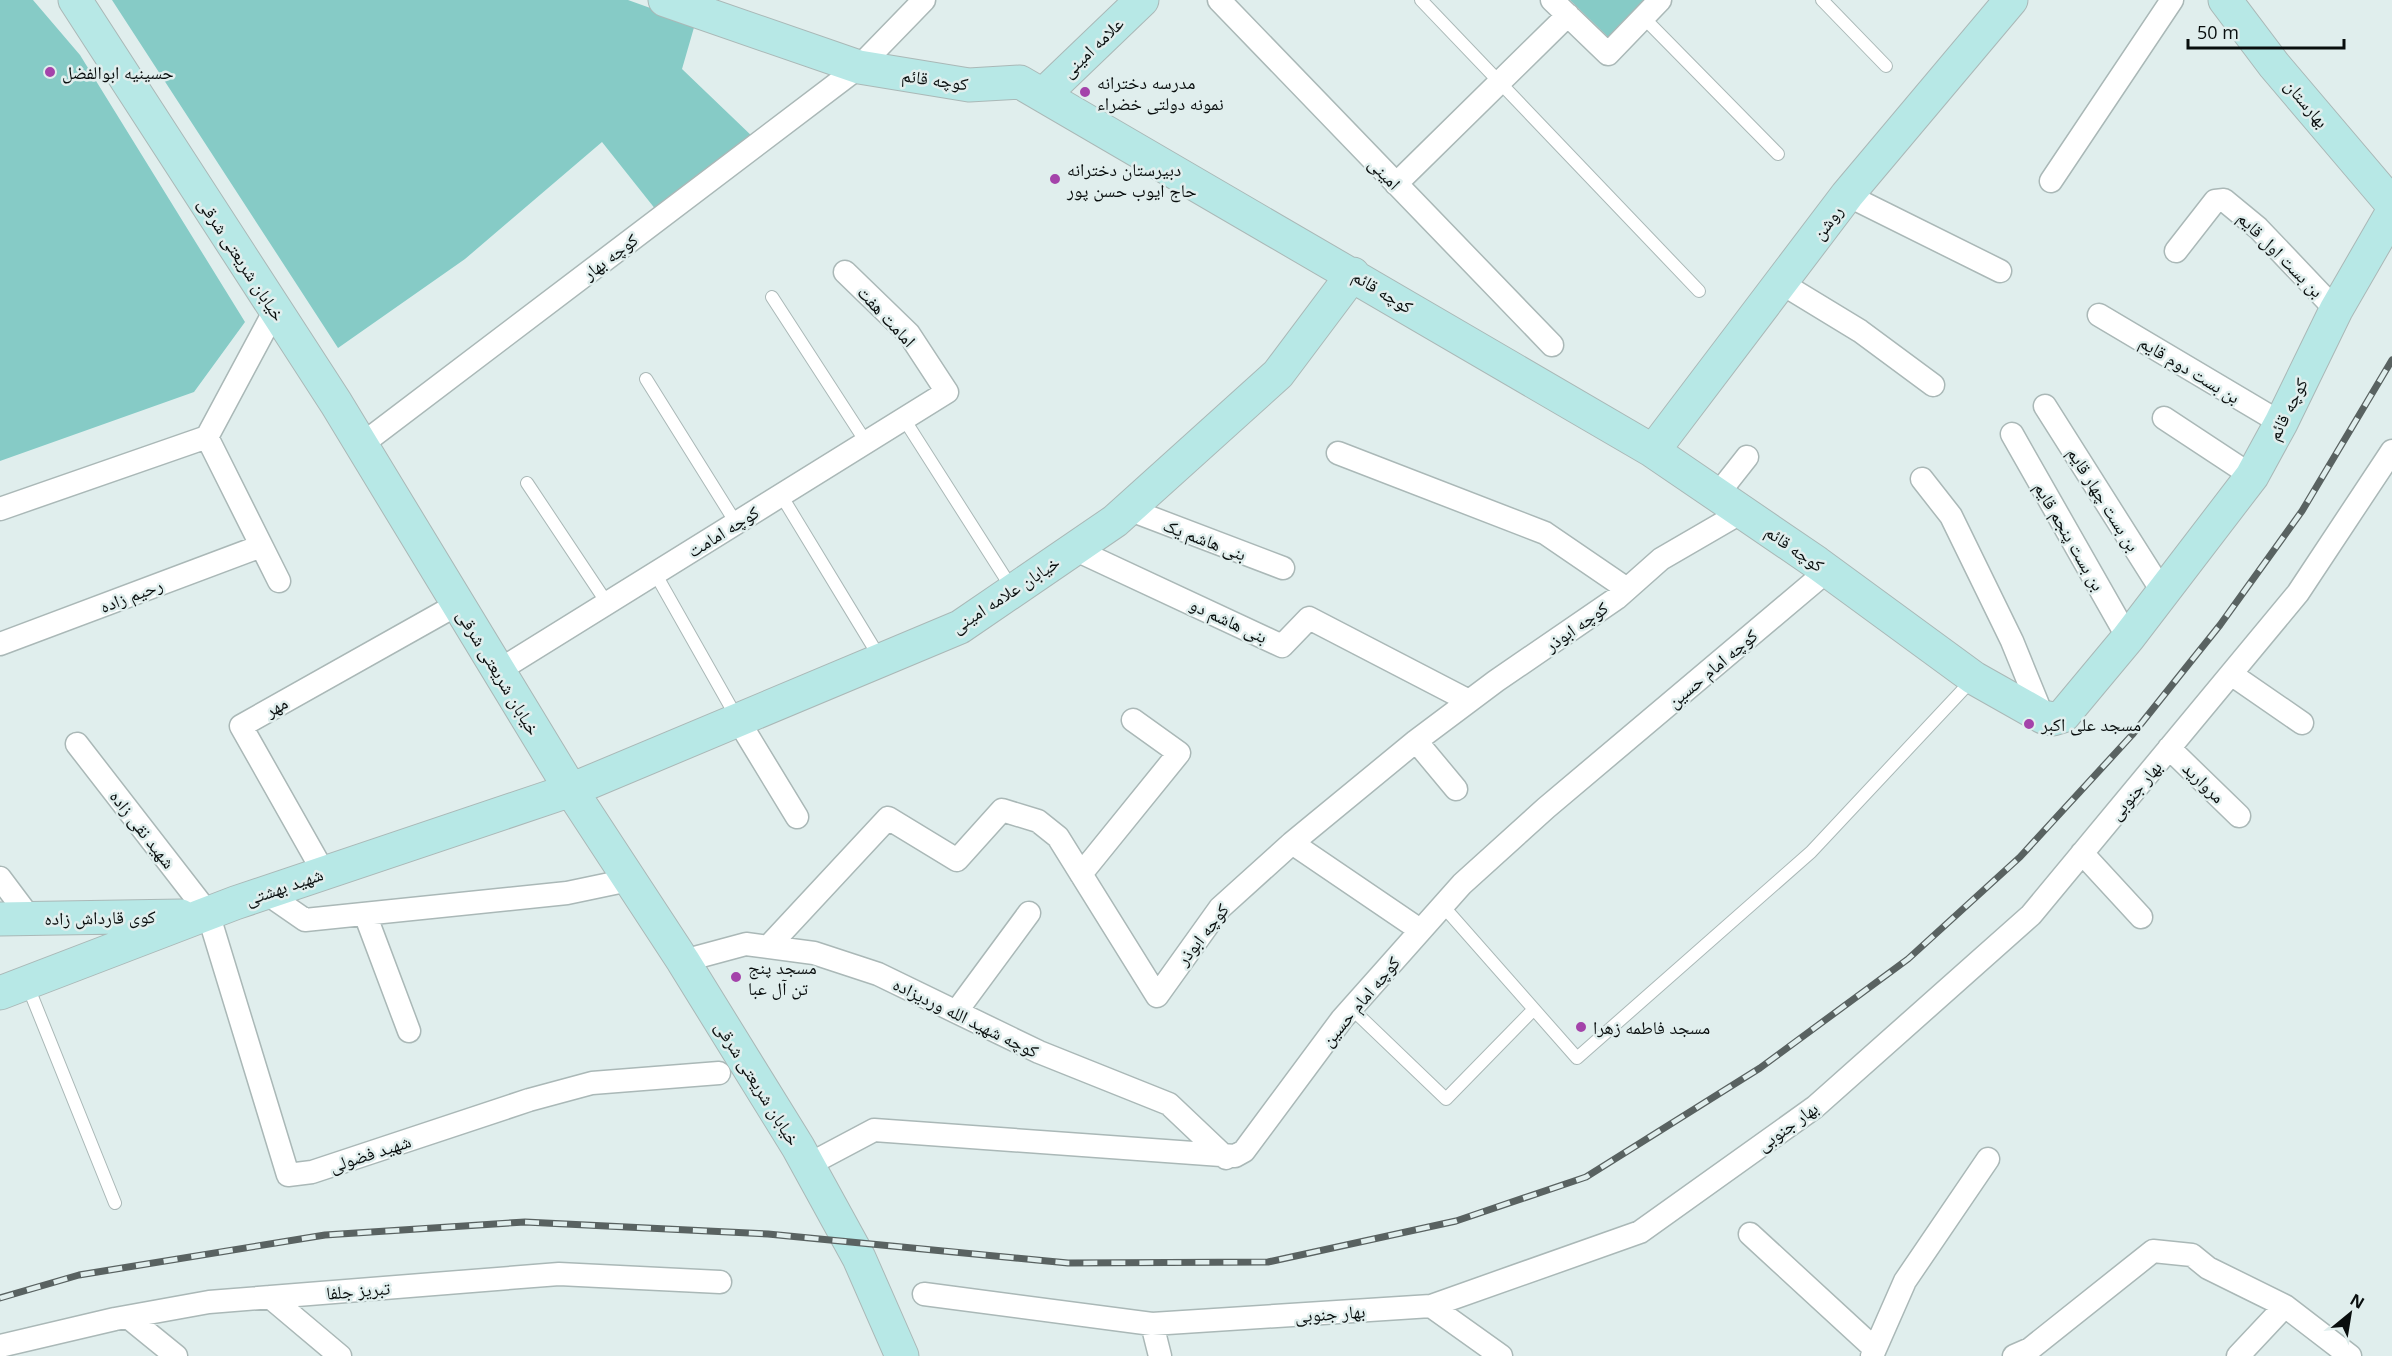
<svg xmlns="http://www.w3.org/2000/svg" width="2392" height="1356" viewBox="0 0 2392 1356" font-family="'Open Sans','Noto Naskh Arabic',sans-serif">
	<rect width="100%" height="100%" fill="#e0eeed"/>
	<!-- green -->
	<path fill="#86cbc6" d="M0,0H33L80,55L245,322L194,392L0,461Z
		M112,0H628L695,24L682,69L755,139L660,215L602,142L465,259L338,348Z
		M1570,0H1644L1608,37Z"/>
	<g fill="none" stroke-linecap="round" stroke-linejoin="round">
		<!-- lane casing -->
		<g stroke="#aab8b7" stroke-width="14">
			<path id="lane" d="M1421,0L1699,291
				M1822,0L1886,66
				M1643,17L1778,154
				M772,297L866,442
				M646,379L736,523
				M904,419L1013,590
				M527,483L607,603
				M781,495L880,658
				M655,573L737,718
				M1443,906L1577,1058L1811,852L1973,679
				M27,984L115,1203
				M1351,1008L1446,1099L1534,1009"/>
		</g>
		<!-- street casing -->
		<g stroke="#aab8b7" stroke-width="25">
			<path id="street" d="M1219,0L1552,345
				M1552,0L1608,54L1660,0
				M2051,181L2172,0
				M1396,184L1568,15
				M1847,195L2000,271
				M2176,251L2215,201L2224,200L2258,228L2336,310
				M1781,283L1860,331L1933,385
				M275,310L207,437L279,581
				M2099,315L2281,423
				M2045,406L2162,591
				M2164,418L2252,476
				M2012,434L2128,638
				M361,445L859,67L924,0
				M1338,453L1545,533L1627,589
				M1922,479L1951,516L2012,641L2043,717
				M1717,495L1747,457
				M0,509L207,437
				M1128,509L1283,568
				M1074,549L1282,646L1309,618L1469,701
				M0,644L261,546
				M498,671L947,392L909,334L845,272
				M2231,674L2302,723
				M738,720L797,817
				M1416,741L1456,789
				M77,744L208,913L288,1175L312,1172L529,1100L592,1083L719,1073
				M2169,748L2239,816
				M1292,843L1420,930
				M2082,853L2141,917
				M324,873L241,726L458,604
				M1081,874L1179,753L1133,720
				M0,878L30,918
				M266,893L305,920L567,893L629,880
				M365,914L409,1031
				M768,947L888,818L957,860L1002,810L1038,821L1058,837L1157,996L1220,908L1292,843L1416,741L1496,681L1617,598L1661,559L1742,512
				M683,961L746,944L814,953L878,974L1039,1052L1169,1104L1226,1158
				M956,1012L1029,913
				M808,1165L874,1130L1235,1156L1244,1151L1342,1019L1462,884L1546,808L1827,571
				M1750,1234L1875,1349
				M924,1294L1152,1324L1431,1306L1640,1232L1815,1107L2031,915L2298,593L2392,451
				M270,1297L340,1356
				M1431,1306L1501,1356
				M128,1317L176,1356
				M1152,1324L1160,1356
				M0,1346L115,1319L209,1302L559,1274L720,1282
				M1872,1356L1905,1281L1988,1159
				M2014,1356L2030,1349L2153,1251L2192,1255L2208,1268L2285,1306L2350,1356
				M2238,1356L2285,1306"/>
		</g>
		<!-- secondary casing -->
		<g stroke="#aab8b7" stroke-width="35">
			<path id="secondary" d="M75,0L336,403L571,790L683,961L798,1147L859,1258L902,1356
				M665,0L859,67L969,85L1020,82L1653,451L1817,563L1974,678L2043,717L2053,719L2063,716L2128,638L2252,476L2281,423L2336,310L2392,213
				M2225,0L2274,65L2392,204
				M1043,95L1142,0
				M1653,451L1847,195L2011,0
				M0,919L181,916
				M0,993L235,903L571,790L960,627L1115,521L1278,374L1353,274"/>
		</g>
		<!-- lane -->
		<use href="#lane" stroke="#fff" stroke-width="12"/>
		<!-- street -->
		<use href="#street" stroke="#fff" stroke-width="22"/>
		<!-- secondary -->
		<use href="#secondary" stroke="#b7e8e6" stroke-width="33"/>
		<!-- rail casing -->
		<g stroke="#596261" stroke-width="7">
			<path id="rail" d="M0,1298L79,1275L325,1235L525,1222L768,1234L1068,1263L1268,1262L1456,1221L1586,1177L1760,1068L1908,959L2020,857L2132,735L2220,625L2302,511L2392,360"/>
		</g>
		<!-- rail -->
		<use href="#rail" stroke="#e0eeed" stroke-width="4.5" stroke-dasharray="14" stroke-linecap="butt"/>
	</g>
	<!-- markers -->
	<g fill="#a443aa" stroke="#e0eeed" stroke-width="2">
		<circle cx="50" cy="72" r="6"/>
		<circle cx="1085" cy="92" r="6"/>
		<circle cx="1055" cy="179" r="6"/>
		<circle cx="2029" cy="724" r="6"/>
		<circle cx="736" cy="977" r="6"/>
		<circle cx="1581" cy="1027" r="6"/>
	</g>
	<g text-anchor="middle" dominant-baseline="central" stroke-width="5" stroke-linejoin="round" paint-order="stroke">
		<!-- street labels -->
		<g font-size="18" fill="#090e0e" stroke="#e0eeed">
			<text transform="translate(1092 47) rotate(-44)">علامه امینی</text>
			<text transform="translate(935 79) rotate(8)">کوچه قائم</text>
			<text transform="translate(2307 103) rotate(50)">بهارستان</text>
			<text transform="translate(1385 173) rotate(46)">امینی</text>
			<text transform="translate(1827 222) rotate(-53)">روشن</text>
			<text transform="translate(2281 254) rotate(45)">بن بست اول قایم</text>
			<text transform="translate(610 256) rotate(-37)">کوچه بهار</text>
			<text transform="translate(242 259) rotate(57)">خیابان شریعتی شرقی</text>
			<text transform="translate(1383 291) rotate(31)">کوچه قائم</text>
			<text transform="translate(887 316) rotate(47)">امامت هفت</text>
			<text transform="translate(2190 369) rotate(31)">بن بست دوم قایم</text>
			<text transform="translate(2287 409) rotate(-63)">کوچه قائم</text>
			<text transform="translate(2104 499) rotate(58)">بن بست چهار قایم</text>
			<text transform="translate(723 531) rotate(-32)">کوچه امامت</text>
			<text transform="translate(2070 536) rotate(60)">بن بست پنجم قایم</text>
			<text transform="translate(1205 539) rotate(21)">بنی هاشم یک</text>
			<text transform="translate(1795 548) rotate(35)">کوچه قائم</text>
			<text transform="translate(1005 594) rotate(-33)">خیابان علامه امینی</text>
			<text transform="translate(131 595) rotate(-21)">رحیم زاده</text>
			<text transform="translate(1229 620) rotate(25)">بنی هاشم دو</text>
			<text transform="translate(1576 626) rotate(-35)">کوچه ابوذر</text>
			<text transform="translate(1712 668) rotate(-40)">کوچه امام حسین</text>
			<text transform="translate(499 672) rotate(59)">خیابان شریعتی شرقی</text>
			<text transform="translate(276 706) rotate(-29)">مهر</text>
			<text transform="translate(2204 782) rotate(44)">مروارید</text>
			<text transform="translate(2135 790) rotate(-50)">بهار جنوبی</text>
			<text transform="translate(143 829) rotate(52)">شهید نقی زاده</text>
			<text transform="translate(284 886) rotate(-19)">شهید بهشتی</text>
			<text transform="translate(100 917) rotate(-1)">کوی قارداش زاده</text>
			<text transform="translate(1202 934) rotate(-52)">کوچه ابوذر</text>
			<text transform="translate(1360 1001) rotate(-50)">کوچه امام حسین</text>
			<text transform="translate(966 1017) rotate(26)">کوچه شهید الله وردیزاده</text>
			<text transform="translate(758 1083) rotate(58)">خیابان شریعتی شرقی</text>
			<text transform="translate(1787 1126) rotate(-36)">بهار جنوبی</text>
			<text transform="translate(370 1153) rotate(-18)">شهید فضولی</text>
			<text transform="translate(358 1290) rotate(-5)">تبریز جلفا</text>
			<text transform="translate(1330 1313) rotate(-4)">بهار جنوبی</text>
		</g>
		<!-- poi labels -->
		<g font-size="18" fill="#090e0e" stroke="#e0eeed" text-anchor="start">
			<text x="62" y="72">حسینیه ابوالفضل</text>
			<text x="1097" y="82">مدرسه دخترانه<tspan x="1097" dy="21">نمونه دولتی خضراء</tspan></text>
			<text x="1067" y="169">دبیرستان دخترانه<tspan x="1067" dy="21">حاج ایوب حسن پور</tspan></text>
			<text x="2041" y="724">مسجد علی اکبر</text>
			<text x="748" y="967">مسجد پنج<tspan x="748" dy="21">تن آل عبا</tspan></text>
			<text x="1593" y="1027">مسجد فاطمه زهرا</text>
		</g>
	</g>
	<!-- north arrow -->
	<g transform="translate(2350 1314) rotate(30)" stroke="#e0eeed" stroke-width="4.5" paint-order="stroke">
	<path d="M0-4.5L10 22L0 15L-10 22Z" fill="#090e0e"/>
	<text y="-9" font-size="16" font-weight="bold" text-anchor="middle" fill="#090e0e">N</text>
	</g>
	<!-- scale -->
	<path d="M2188 39v9h156v-9" fill="none" stroke="#090e0e" stroke-width="3"/>
	<text x="2197" y="39" font-size="18" fill="#090e0e" stroke="#e0eeed" stroke-width="4.5" paint-order="stroke">50 m</text>
</svg>
